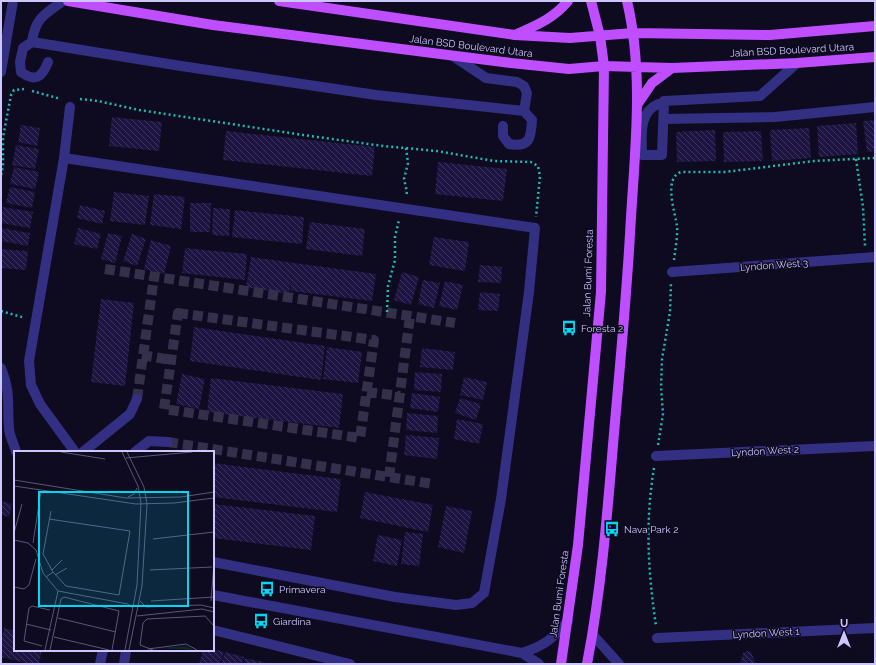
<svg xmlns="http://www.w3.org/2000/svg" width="876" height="665" viewBox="0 0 876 665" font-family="Raleway,sans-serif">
	<defs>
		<pattern id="building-back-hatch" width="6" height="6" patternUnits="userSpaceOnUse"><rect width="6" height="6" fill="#1d1442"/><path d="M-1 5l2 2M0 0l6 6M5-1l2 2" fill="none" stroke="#3d355e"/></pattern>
	</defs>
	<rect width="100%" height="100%" fill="#0e0a1f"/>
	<!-- building -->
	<path fill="url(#building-back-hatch)" d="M112,117L162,122L159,151L109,146Z
		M875,120V151L867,152L863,121Z
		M856,123L858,154L819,157L817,126Z
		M21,125L40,128L37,146L18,142Z
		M809,128L811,158L772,161L770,130Z
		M715,130L716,161L677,162L676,132Z
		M226,131L375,147L372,176L223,160Z
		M761,131L763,161L724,162L723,132Z
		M16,145L39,149L35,169L12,165Z
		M438,162L507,169L503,201L435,194Z
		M14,167L39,172L35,189L10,184Z
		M10,187L35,192L32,208L6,203Z
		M114,192L149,196L145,225L110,221Z
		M154,194L185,197L181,229L150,225Z
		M190,203H211L210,232H190Z
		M80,205L105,211L102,224L77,218Z
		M3,207L33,212L30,228L1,223Z
		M213,208L230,209L229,236L212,235Z
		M235,210L304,217L302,244L232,237Z
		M310,222L365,229L362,256L306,249Z
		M1,228L30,233L28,246L1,241Z
		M78,228L101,234L97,249L74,244Z
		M108,233L122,236L115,263L101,259Z
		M132,234L146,239L137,266L123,261Z
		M434,237L469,242L465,271L429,265Z
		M151,240L171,246L164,274L144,269Z
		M185,248L247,254L245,280L182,273Z
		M1,249L28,251L26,270L1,268Z
		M251,257L376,274L372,301L291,291V281L289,294L246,287Z
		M480,265L502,267L501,283L478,282Z
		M402,272L419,277L411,305L394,300Z
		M423,280L440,283L434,308L418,304Z
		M445,281L463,285L457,310L439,306Z
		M480,292L500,294L498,311L478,310Z
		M101,299L134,303L125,386L91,382Z
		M194,327L325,346L321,380L190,361Z
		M327,347L362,352L358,383L323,379Z
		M422,348L455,352L453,370L420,367Z
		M415,372L442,374L441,392L414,390Z
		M182,374L205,379L199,409L176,404Z
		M464,377L487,382L483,400L460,395Z
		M211,378L343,394L339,428L207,412Z
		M412,393L440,397L438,412L410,408Z
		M460,398L481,404L476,420L455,413Z
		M407,413L438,416L437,433L406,430Z
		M457,419L483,424L479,444L454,439Z
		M406,435L439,438L437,459L404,455Z
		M213,463L341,479L337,512L213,497Z
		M365,492L433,505L428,532L360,518Z
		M1,501L12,504L9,517L1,515Z
		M213,504L315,516L311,550L213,538Z
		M446,506L472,511L464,553L438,547Z
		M405,532L423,534L419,566L401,564Z
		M378,535L402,540L397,566L373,561Z
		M4,628L15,631V650H42L39,664H30L1,657V642Z
		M213,649L224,652L220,664H199L203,650Z
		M747,651L751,652L756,664H740L743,653Z
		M225,652L244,657L242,664H221Z
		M245,658L267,663V664H244Z"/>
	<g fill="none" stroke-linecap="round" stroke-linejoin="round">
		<!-- minor-tunnel -->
		<path stroke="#34304c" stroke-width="10" stroke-dasharray="10 5" stroke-linecap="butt" d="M105,269L455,323
			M178,313L374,340L360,438L164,409Z
			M142,355L171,360
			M367,392L400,396
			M137,399L154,277
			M168,442L433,484
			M389,477L410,316"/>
		<!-- path -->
		<path stroke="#20bab2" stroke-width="2.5" stroke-dasharray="2 3" stroke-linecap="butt" d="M32,91L61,99
			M80,99L98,101L139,110L303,135L383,146L437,151L494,161L531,162L538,166L540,176L536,217
			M406,148L408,163L404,179L407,192L406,196
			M856,159L863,207L865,246
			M1,175L3,166V137L11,95L14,90L24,89
			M674,260C675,250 678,236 677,226C675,212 663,178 681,172H725L814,161L875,158
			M1,311L25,318
			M387,312L388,286L395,260V237L399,220
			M658,445L663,414L661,387L662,359L670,312L671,283
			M654,468C645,522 648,571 656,626"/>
		<!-- minor -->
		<path stroke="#332f83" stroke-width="10" d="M63,1C45,14 35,18 32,42L181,66L376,95L524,111L527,93L524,86L517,82L486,78L453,56
			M32,42L23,48L20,62L21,72C35,82 42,78 48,62
			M1,72L13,1
			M658,104C638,113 642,136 642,155H662L664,101L760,96L797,63
			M70,107L64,158L29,361L31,385L40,404L75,452
			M664,119L775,117L875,107
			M503,126V136L509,144C530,148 531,138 532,120L524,111
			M64,158L535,228L529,292L501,499L484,593L472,603L456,605L395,597L213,562
			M672,272L875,257
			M1,368C11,393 7,403 9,428C9,435 14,444 16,452
			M83,452L130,414L137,399
			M135,452L149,441L168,442
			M656,456L875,446
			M213,595L522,653L539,664
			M213,630L350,664
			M593,635L619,664
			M657,638L875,628
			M522,653C546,645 552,639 568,621
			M100,664L103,650
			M124,664L126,650"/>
		<!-- major -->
		<path stroke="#be4eff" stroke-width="10" d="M68,1L213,25L511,63L569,69L604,66L672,68L797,63L875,57
			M279,1L515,35L570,38L633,33L770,35L875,26
			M517,34C537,25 554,18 568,1
			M637,105L652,83L672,68
			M561,664L578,545L601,292L604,66L600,36L591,1
			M587,664C601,591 607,518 613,445C619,375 626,305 630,234C634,157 645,77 627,1"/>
	</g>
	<!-- icons -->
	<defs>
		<g id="bus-bare" transform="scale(1.2)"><path d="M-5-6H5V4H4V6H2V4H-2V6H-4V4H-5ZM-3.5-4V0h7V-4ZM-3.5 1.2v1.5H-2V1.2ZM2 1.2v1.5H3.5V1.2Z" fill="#00d8f2" stroke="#0e0a1f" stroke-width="2.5" paint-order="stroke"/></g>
	</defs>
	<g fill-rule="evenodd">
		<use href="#bus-bare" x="569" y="328"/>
		<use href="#bus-bare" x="612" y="529"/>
		<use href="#bus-bare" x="267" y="589"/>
		<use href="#bus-bare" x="261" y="621"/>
	</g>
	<g text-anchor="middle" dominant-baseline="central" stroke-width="3" stroke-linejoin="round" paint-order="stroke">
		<!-- street labels -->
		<g font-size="10" fill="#cec7ff" stroke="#0e0a1f">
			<text transform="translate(471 46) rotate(7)">Jalan BSD Boulevard Utara</text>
			<text transform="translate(792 50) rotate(-3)">Jalan BSD Boulevard Utara</text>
			<text transform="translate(774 265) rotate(-4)">Lyndon West 3</text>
			<text transform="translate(588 273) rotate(-88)">Jalan Bumi Foresta</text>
			<text transform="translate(765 451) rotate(-3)">Lyndon West 2</text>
			<text transform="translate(559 594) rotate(-82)">Jalan Bumi Foresta</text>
			<text transform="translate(766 633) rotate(-3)">Lyndon West 1</text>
		</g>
		<!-- poi labels -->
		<g font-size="10" fill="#cec7ff" stroke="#0e0a1f" text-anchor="start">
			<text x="581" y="328">Foresta 2</text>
			<text x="624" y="529">Nava Park 2</text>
			<text x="279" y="589">Primavera</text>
			<text x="273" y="621">Giardina</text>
		</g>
	</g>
	<!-- overview -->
	<g transform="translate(14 451)">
		<rect width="200" height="200" fill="#0e0a1f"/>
		<path d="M172,195L180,199L143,197Z" fill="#0c2928"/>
		<path fill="none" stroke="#5b5679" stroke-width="1" d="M47,1L91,8M108,1L124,35L127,52L123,134L111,199M113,1L130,36L133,53L128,135L115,199M112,7L178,1M0,29L112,47L167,46L200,41M0,35L122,53L160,52L200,47M114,46L120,43L123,37M35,68L116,80L105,144L52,135L39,121M0,82L8,53M139,88L200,81M0,89L14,92L22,99L29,122L44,140M19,92L27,40M38,119L48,109M136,119L198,116M41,124L53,117M32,126L39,121L29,103L37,60M0,136L10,138L15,134L22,108M44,140L114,153L119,157M126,150L132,156L187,154L200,157M137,150L200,146M197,150L200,112M123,165L188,158L200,161M44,167L102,181M12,173L37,179M40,186L95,199M28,195L10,190L15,157L18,155L36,159M134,198L172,193L183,199M31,199L44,140M36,199L47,148L50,146L105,160L98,199M139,199L126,194L129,172L133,168L191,165L200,175"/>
		<path fill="#00d8f2" fill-opacity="0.15" stroke="#00d8f2" stroke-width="2" d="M25,41H174V155H25Z"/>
		<rect width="200" height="200" fill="none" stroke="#cec7ff" stroke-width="2"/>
	</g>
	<!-- border -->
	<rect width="876" height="665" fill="none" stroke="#cec7ff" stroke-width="4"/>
	<!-- north arrow -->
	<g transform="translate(844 633)" stroke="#0e0a1f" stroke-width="3" paint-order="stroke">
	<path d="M0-3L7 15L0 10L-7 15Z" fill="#cec7ff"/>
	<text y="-6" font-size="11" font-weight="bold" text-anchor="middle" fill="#cec7ff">U</text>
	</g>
</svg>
